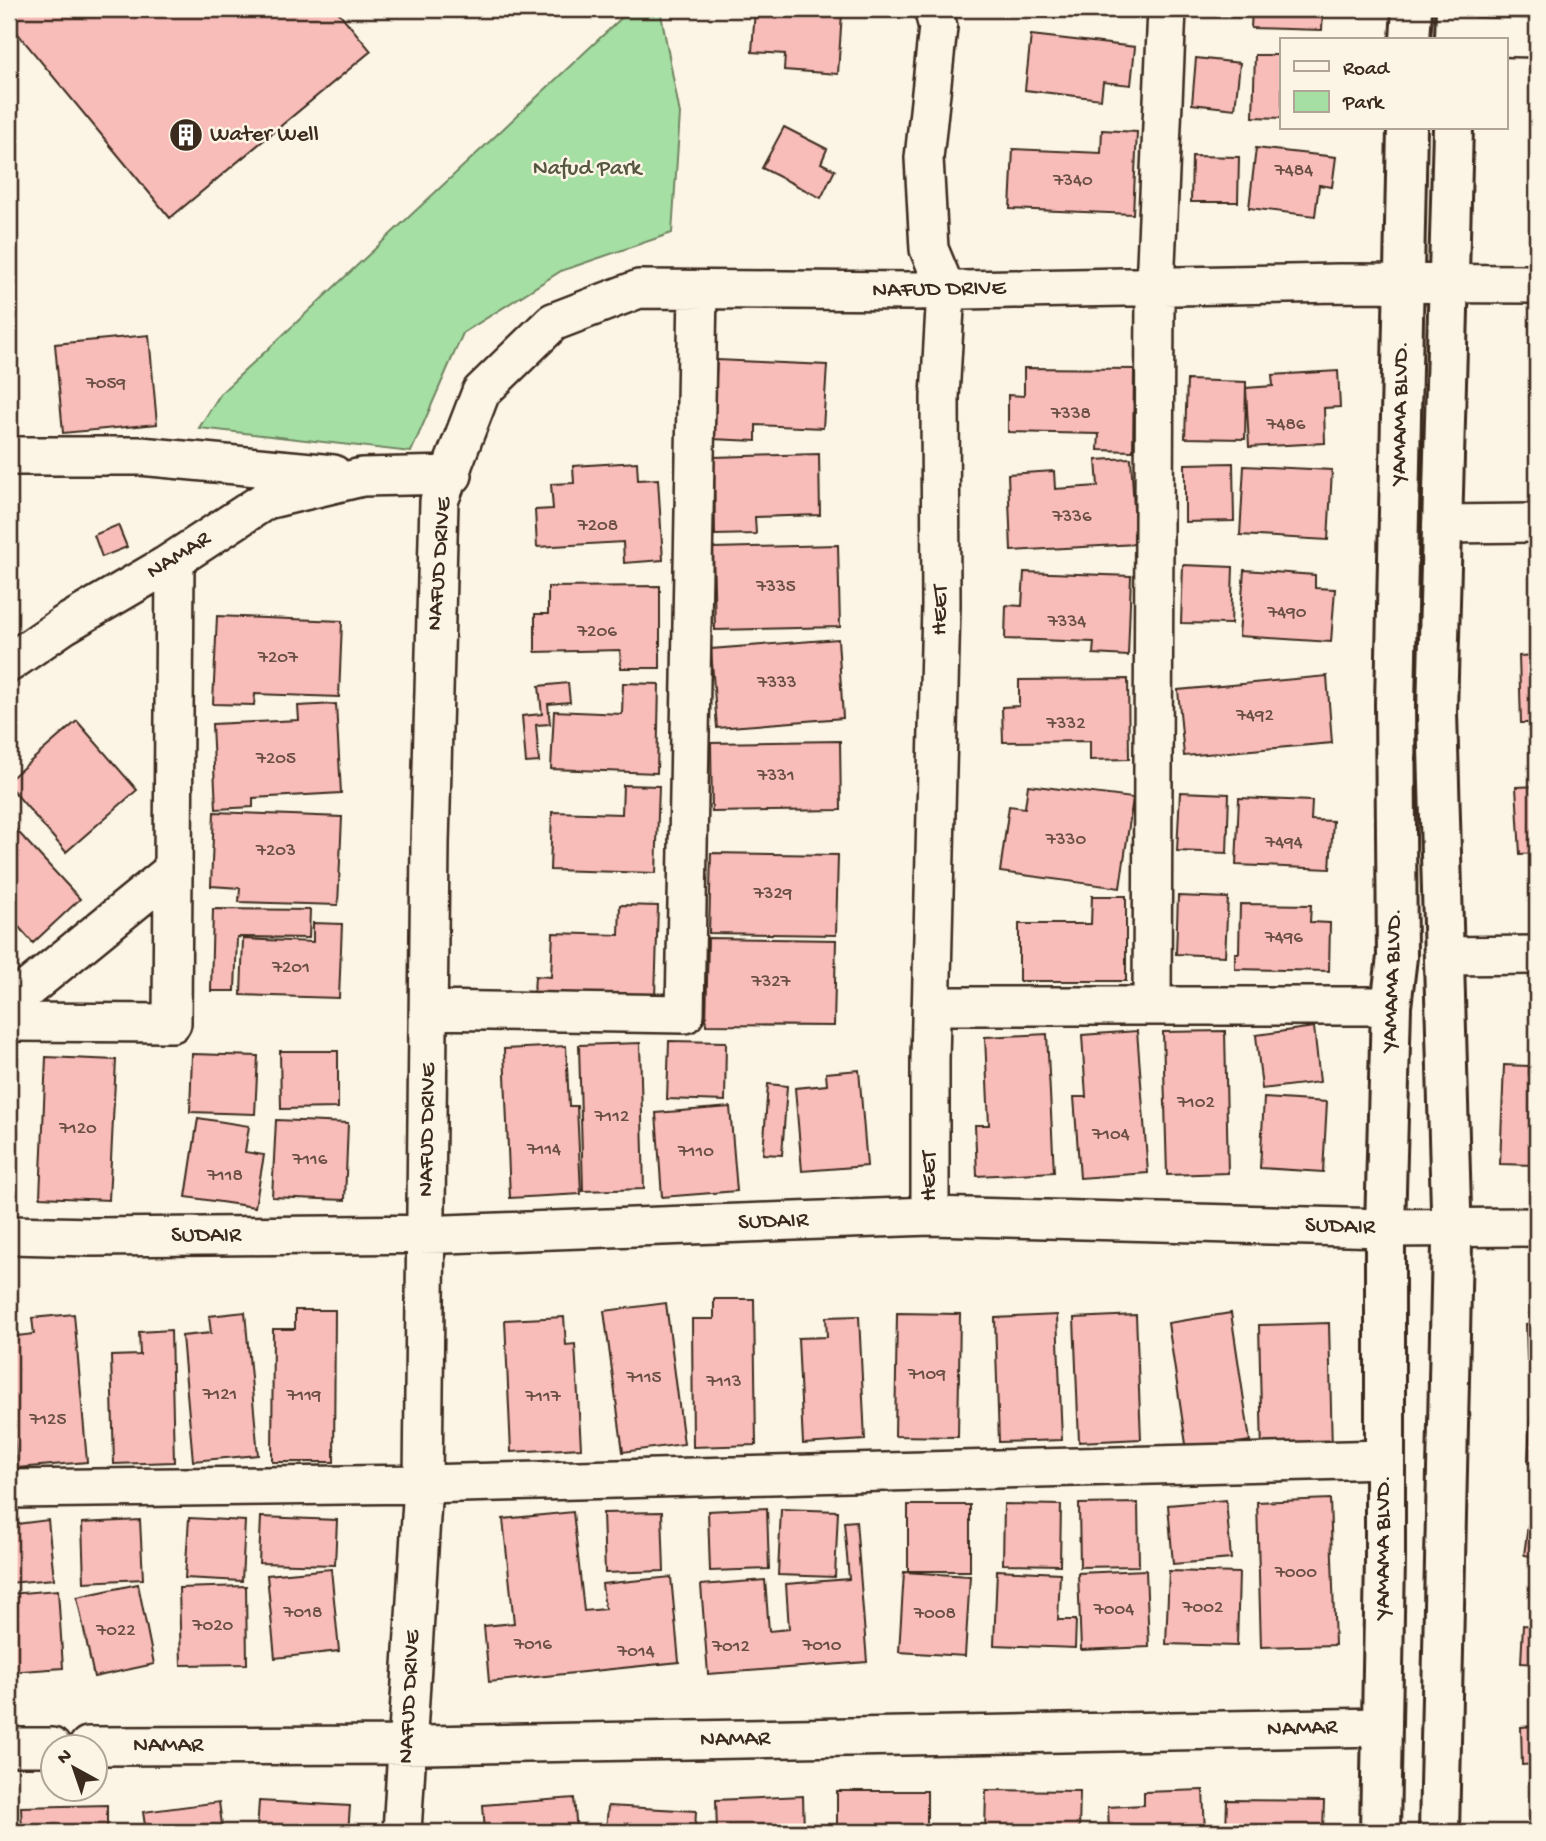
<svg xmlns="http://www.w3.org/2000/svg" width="1546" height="1841" viewBox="0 0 1546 1841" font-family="'Gochi Hand',sans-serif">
	<rect width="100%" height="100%" fill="#fcf5e5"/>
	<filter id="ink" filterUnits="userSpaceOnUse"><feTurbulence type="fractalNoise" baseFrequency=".0143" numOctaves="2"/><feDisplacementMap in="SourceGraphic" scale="14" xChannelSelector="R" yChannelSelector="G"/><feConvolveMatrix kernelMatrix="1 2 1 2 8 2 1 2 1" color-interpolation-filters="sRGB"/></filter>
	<g filter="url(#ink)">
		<!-- park -->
		<path fill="#a5dfa4" stroke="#708461" stroke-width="2" d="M631,9H660L680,114L672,233L561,271L463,333L411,452L199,428L221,393Z"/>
		<!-- building -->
		<path fill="#f9bdb9" stroke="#3b2a1e" stroke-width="2" d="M11,9H336L371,51L170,218L9,23V11Z
			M755,9L842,12L838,74L784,70L785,54L752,52Z
			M1201,9H1238V17L1200,15Z
			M1252,9H1323L1322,30L1251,28Z
			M1031,35L1135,47L1131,85L1103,82L1101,99L1025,90Z
			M1255,55H1282V118L1253,117Z
			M1196,58L1240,63L1235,109L1192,104Z
			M784,127L827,149L821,163L835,170L821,198L762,168Z
			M1102,130L1137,132L1133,214L1010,209L1013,149L1101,153Z
			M1256,148L1336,157L1332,187L1319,185L1315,216L1249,208Z
			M1192,156L1239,157L1238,202H1191Z
			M149,335L157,424L63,433L55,344Z
			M717,360L827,365L823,428L756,425V441L712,439Z
			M1024,368L1134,369L1133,451L1098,450L1099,434L1008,432V395L1024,396Z
			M1338,371L1340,407L1324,408L1325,443L1249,447L1246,388L1273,386L1272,375Z
			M1187,380L1246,382L1245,439L1185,438Z
			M819,454L820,515L755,517L756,534L715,535L714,457Z
			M1131,458L1136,544L1011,551L1008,474L1054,471L1055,489L1098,486L1096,460Z
			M637,462L638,480L658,479L663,560L624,563L623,542L537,547L535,510L553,509L551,484L574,483L573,466Z
			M1233,463L1234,521L1185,522V464Z
			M1244,466L1332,470L1328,540L1240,535Z
			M118,525L127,547L102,557L94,535Z
			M838,545L840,627L715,630L713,548Z
			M1183,565L1233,567L1231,624L1181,623Z
			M1244,570L1315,575V588L1335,589L1331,642L1239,636Z
			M1024,572L1131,576L1128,656L1093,654L1094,642L1005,639L1006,605L1022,606Z
			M660,586V668H621L620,650L535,652V614H548V587Z
			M217,616L342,621L339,697L255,694L254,705L213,704Z
			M838,639L843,718L717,728L711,649Z
			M1537,655V723H1521L1519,656Z
			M1327,676L1332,743L1184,756L1178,690Z
			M1128,679L1129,759L1090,760V741L1003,742L1002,707L1019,706V680Z
			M568,683L570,702L548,704L550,724L536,725L539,762L526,763L522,716L542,714L539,686Z
			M623,683L659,684L657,773L551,769L554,711L622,714Z
			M336,704L341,793L253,798V807L216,809L212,724L299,720L298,706Z
			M77,721L137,790L66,852L9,786V780Z
			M840,741L841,810L712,812L711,743Z
			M623,785L659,786L656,873L550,870L552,812L622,814Z
			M1028,785L1133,798L1120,888L1000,872L1009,806L1025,808Z
			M1537,786V853L1520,854L1516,787Z
			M1180,792L1229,794L1227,853L1177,851Z
			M1239,798L1312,801L1311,820L1333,821L1330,869L1236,865Z
			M214,812L342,817L338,905L239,902L240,888L211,886Z
			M9,822L80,899L33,943L9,916Z
			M711,853L838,855L836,935L709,933Z
			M1092,896H1126V981H1019V924H1091Z
			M1178,896L1228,898L1225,956L1176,954Z
			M1240,904L1311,905L1310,922L1330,923L1329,971L1235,969V953H1239Z
			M620,905L658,906L655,997L534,993L535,976L551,977L553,933L619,935Z
			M213,909L310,910L309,938L237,937L235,991H211Z
			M313,923L342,924L339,998L241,995L243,939L313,942Z
			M708,938L836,940L834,1026L706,1025Z
			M1314,1027L1320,1082L1262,1089L1256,1035Z
			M1137,1031L1148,1173L1080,1178L1074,1097H1086L1082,1035Z
			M1225,1031L1228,1173L1167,1175L1163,1032Z
			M1047,1034L1054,1172L977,1176L975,1125H989L985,1037Z
			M669,1041L726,1042L725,1101L667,1099Z
			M640,1043L644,1189L583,1191L579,1045Z
			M566,1046L569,1106H577L581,1194L510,1198L504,1049Z
			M280,1051H338V1108L281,1109Z
			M192,1054L258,1056L255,1114L190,1112Z
			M46,1057L116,1060L109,1200L40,1197Z
			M9,1059H12L13,1119L9,1120Z
			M1504,1065L1529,1066V1075L1537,1076V1165L1500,1164Z
			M859,1070L867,1166L802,1171L795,1088L827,1085L826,1073Z
			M768,1084L787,1086L782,1155L763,1154Z
			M1264,1098L1327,1102L1323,1172L1260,1168Z
			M730,1107L737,1191L662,1197L656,1113Z
			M198,1118L249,1126L245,1152L264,1155L255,1207L186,1197Z
			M276,1120L348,1123L345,1200L272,1197Z
			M9,1129L18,1130L16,1203H9Z
			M714,1299H754L756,1445L693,1447L692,1319H714Z
			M666,1303L684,1444L623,1452L604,1311Z
			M295,1310H335L334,1462H272L273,1329H295Z
			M245,1312L258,1455L193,1461L182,1336L211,1333L209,1316Z
			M897,1313L960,1314L958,1437L895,1436Z
			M1231,1313L1250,1441L1187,1451L1168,1323Z
			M74,1314L87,1462L17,1468L9,1378V1337L34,1334L32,1318Z
			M1057,1315L1062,1440L999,1442L995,1318Z
			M1136,1315L1141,1439L1079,1442L1074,1318Z
			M859,1316L865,1440L803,1444L798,1338L827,1337L826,1317Z
			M564,1317L566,1345L575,1344L581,1448L511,1452L505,1320Z
			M1329,1323L1332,1451L1262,1453L1259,1325Z
			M1537,1323V1360H1527L1526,1324Z
			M171,1330L174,1462L114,1464L111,1356L140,1355L139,1332Z
			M1531,1397H1537V1464L1528,1463Z
			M1330,1499L1335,1645L1261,1647L1257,1502Z
			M1226,1500L1231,1559L1173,1564L1168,1505Z
			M1138,1503L1139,1566L1080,1567L1079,1504Z
			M1004,1504L1061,1505L1060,1565L1003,1564Z
			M908,1505H970V1571H908Z
			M767,1508L769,1569L710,1571L708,1511Z
			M781,1509L838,1511L835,1577L778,1575Z
			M573,1512L584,1611L605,1609L602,1584L671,1577L679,1662L489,1682L484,1626L514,1623L503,1519Z
			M662,1512L664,1571L605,1573L603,1513Z
			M261,1517L337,1520L335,1565L259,1563Z
			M189,1518L245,1521L242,1581L185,1578Z
			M48,1520L54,1579L9,1583V1525Z
			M140,1520L143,1579L84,1582L82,1523Z
			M856,1521L867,1662L708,1674L701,1585L765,1580L769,1631L789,1629L786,1584L849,1579L844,1522Z
			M1528,1525L1537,1526V1557L1524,1555Z
			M331,1569L339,1651L275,1658L267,1575Z
			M997,1570L1060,1573L1058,1620H1076L1075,1648L994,1645Z
			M1146,1570L1149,1647L1081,1650L1078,1573Z
			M1169,1571L1239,1573L1237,1646L1166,1644Z
			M904,1572L970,1576L965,1656L899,1652Z
			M138,1584L154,1664L94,1677L77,1597Z
			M246,1586L247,1664L181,1665L179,1588Z
			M58,1590L63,1668L9,1672V1594Z
			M1537,1598V1664L1521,1663L1523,1625L1536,1626Z
			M1537,1703V1764L1522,1765L1521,1727L1535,1726L1534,1704Z
			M986,1790L1080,1791L1079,1832H985Z
			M1203,1790L1205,1832H1109L1108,1807L1144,1805V1792Z
			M837,1791H927V1832H837Z
			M803,1796L804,1832H717L716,1800Z
			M574,1798L577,1832H485L483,1805Z
			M1227,1800L1324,1801L1323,1832H1226Z
			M259,1801L350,1806L348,1832H257Z
			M219,1802L223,1832H146L143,1812Z
			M107,1805V1832H22L21,1807Z
			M608,1806L696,1811L695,1832H606Z"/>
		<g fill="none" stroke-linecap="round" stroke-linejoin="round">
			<!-- minor casing -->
			<g stroke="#3b2a1e" stroke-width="42">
				<path id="minor" d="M1455,36L1537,38
					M9,456H140L333,474
					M1442,524L1537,523
					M9,663L64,625L165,566L266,500L362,477L453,475
					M1444,956L1537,955
					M9,1004L172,871
					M931,1006H1391
					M1152,1006L1155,287L1167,9
					M429,1010L685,1014L698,290
					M9,1022L172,1023L175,560
					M930,1216V1060L941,605L940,397L946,290L929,249L924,158L938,27L933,9
					M9,1235L92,1237L446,1234L930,1216L1385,1228L1537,1227
					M9,1489L423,1484L1385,1459
					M88,1746L425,1745L1382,1727
					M9,1747H52
					M402,1832L423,1484L430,844L439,501L481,392L553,322L639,289L912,291L1339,283L1537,284"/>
			</g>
			<!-- major casing -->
			<g stroke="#3b2a1e" stroke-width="44">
				<path id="major" d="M1410,40L1412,9
					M1455,40L1456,9
					M1380,1832L1385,1559V1228L1391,1006L1397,957L1395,704L1407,128
					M1439,1832L1452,1244L1437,712L1453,128"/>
			</g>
			<!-- minor -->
			<use href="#minor" stroke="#fcf5e5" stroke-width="37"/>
			<!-- major -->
			<use href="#major" stroke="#fcf5e5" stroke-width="38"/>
		</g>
	</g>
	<!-- icons -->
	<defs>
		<g id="building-disc" transform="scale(1.75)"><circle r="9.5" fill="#3b2a1e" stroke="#fcf5e5"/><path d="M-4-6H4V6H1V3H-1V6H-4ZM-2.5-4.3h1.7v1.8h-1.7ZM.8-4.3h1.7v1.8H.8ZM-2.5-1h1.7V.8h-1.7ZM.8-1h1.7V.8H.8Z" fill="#fff"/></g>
	</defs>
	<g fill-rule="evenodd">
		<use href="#building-disc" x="186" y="135"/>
	</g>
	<g text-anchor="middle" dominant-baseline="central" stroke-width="5" stroke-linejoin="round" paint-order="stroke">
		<!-- number labels -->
		<g font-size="19" fill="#6a4f45">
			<text x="1294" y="171">7484</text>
			<text x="1073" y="181">7340</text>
			<text x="106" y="384">7059</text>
			<text x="1071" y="414">7338</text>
			<text x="1286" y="425">7486</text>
			<text x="1072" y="517">7336</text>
			<text x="598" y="526">7208</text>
			<text x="776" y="587">7335</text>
			<text x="1287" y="613">7490</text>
			<text x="1067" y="622">7334</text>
			<text x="597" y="632">7206</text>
			<text x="278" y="658">7207</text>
			<text x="777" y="683">7333</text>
			<text x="1255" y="716">7492</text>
			<text x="1066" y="724">7332</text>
			<text x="276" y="759">7205</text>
			<text x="776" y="776">7331</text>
			<text x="1066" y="840">7330</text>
			<text x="1284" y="843">7494</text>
			<text x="276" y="851">7203</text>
			<text x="773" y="894">7329</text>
			<text x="1284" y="938">7496</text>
			<text x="291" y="968">7201</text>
			<text x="771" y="982">7327</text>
			<text x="1196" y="1103">7102</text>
			<text x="612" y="1117">7112</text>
			<text x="78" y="1129">7120</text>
			<text x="1111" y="1135">7104</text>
			<text x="544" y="1150">7114</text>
			<text x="696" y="1152">7110</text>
			<text x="310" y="1160">7116</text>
			<text x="225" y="1176">7118</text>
			<text x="927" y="1375">7109</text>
			<text x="644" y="1378">7115</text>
			<text x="724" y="1382">7113</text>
			<text x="220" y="1395">7121</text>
			<text x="304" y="1396">7119</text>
			<text x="543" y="1397">7117</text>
			<text x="48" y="1420">7125</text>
			<text x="1296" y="1573">7000</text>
			<text x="1203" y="1608">7002</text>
			<text x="1114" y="1610">7004</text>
			<text x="303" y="1613">7018</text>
			<text x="935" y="1614">7008</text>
			<text x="213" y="1626">7020</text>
			<text x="116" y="1631">7022</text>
			<text x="533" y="1645">7016</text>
			<text x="822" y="1646">7010</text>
			<text x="731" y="1647">7012</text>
			<text x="636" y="1652">7014</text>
		</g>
		<!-- poi labels -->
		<g font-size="23" fill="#3b2a1e" stroke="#fcf5e5" text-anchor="start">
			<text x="210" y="135">Water Well</text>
		</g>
		<!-- park labels -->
		<g font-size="23" fill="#565740" stroke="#fcf5e5">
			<text x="587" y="169">Nafud Park</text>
		</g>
		<!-- street labels -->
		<g font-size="23" fill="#3b2a1e" stroke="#fcf5e5">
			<text transform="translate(939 290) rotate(-1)">NAFUD DRIVE</text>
			<text transform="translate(1401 413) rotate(-89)">YAMAMA BLVD.</text>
			<text transform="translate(179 556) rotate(-32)">NAMAR</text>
			<text transform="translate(440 564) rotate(-86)">NAFUD DRIVE</text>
			<text transform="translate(941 610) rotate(-89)">HEET</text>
			<text transform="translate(1393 980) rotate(-88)">YAMAMA BLVD.</text>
			<text transform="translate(428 1130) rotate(-89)">NAFUD DRIVE</text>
			<text transform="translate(930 1176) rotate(-90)">HEET</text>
			<text transform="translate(773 1222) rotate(-2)">SUDAIR</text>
			<text transform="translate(1340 1227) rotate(2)">SUDAIR</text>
			<text x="206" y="1236">SUDAIR</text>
			<text transform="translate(1384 1547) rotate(-90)">YAMAMA BLVD.</text>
			<text transform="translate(410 1697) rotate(-87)">NAFUD DRIVE</text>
			<text transform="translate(1302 1729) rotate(-2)">NAMAR</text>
			<text transform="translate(735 1740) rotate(-1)">NAMAR</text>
			<text x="168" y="1746">NAMAR</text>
		</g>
	</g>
	<!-- margin -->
	<rect width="1546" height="1841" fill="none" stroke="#fcf5e5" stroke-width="35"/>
	<rect x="18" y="18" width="1511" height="1806" fill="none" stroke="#3b2a1e" stroke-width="2.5" filter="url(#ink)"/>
	<!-- legend -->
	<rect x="1280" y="38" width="228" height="91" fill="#fcf5e5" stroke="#afa495" stroke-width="2"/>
	<rect x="1294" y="61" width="35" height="10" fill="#fcf5e5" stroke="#afa495" stroke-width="2"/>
	<text x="1343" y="74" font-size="21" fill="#3b2a1e">Road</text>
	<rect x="1294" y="91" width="35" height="21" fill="#a5dfa4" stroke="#afa495" stroke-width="2"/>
	<text x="1343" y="108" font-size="21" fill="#3b2a1e">Park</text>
	<!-- north arrow -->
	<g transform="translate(74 1768) rotate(320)"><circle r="33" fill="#fcf5e5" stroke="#afa495" stroke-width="2"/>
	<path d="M0-5L12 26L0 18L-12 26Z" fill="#3b2a1e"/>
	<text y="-10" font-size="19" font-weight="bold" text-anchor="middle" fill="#3b2a1e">N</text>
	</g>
</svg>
